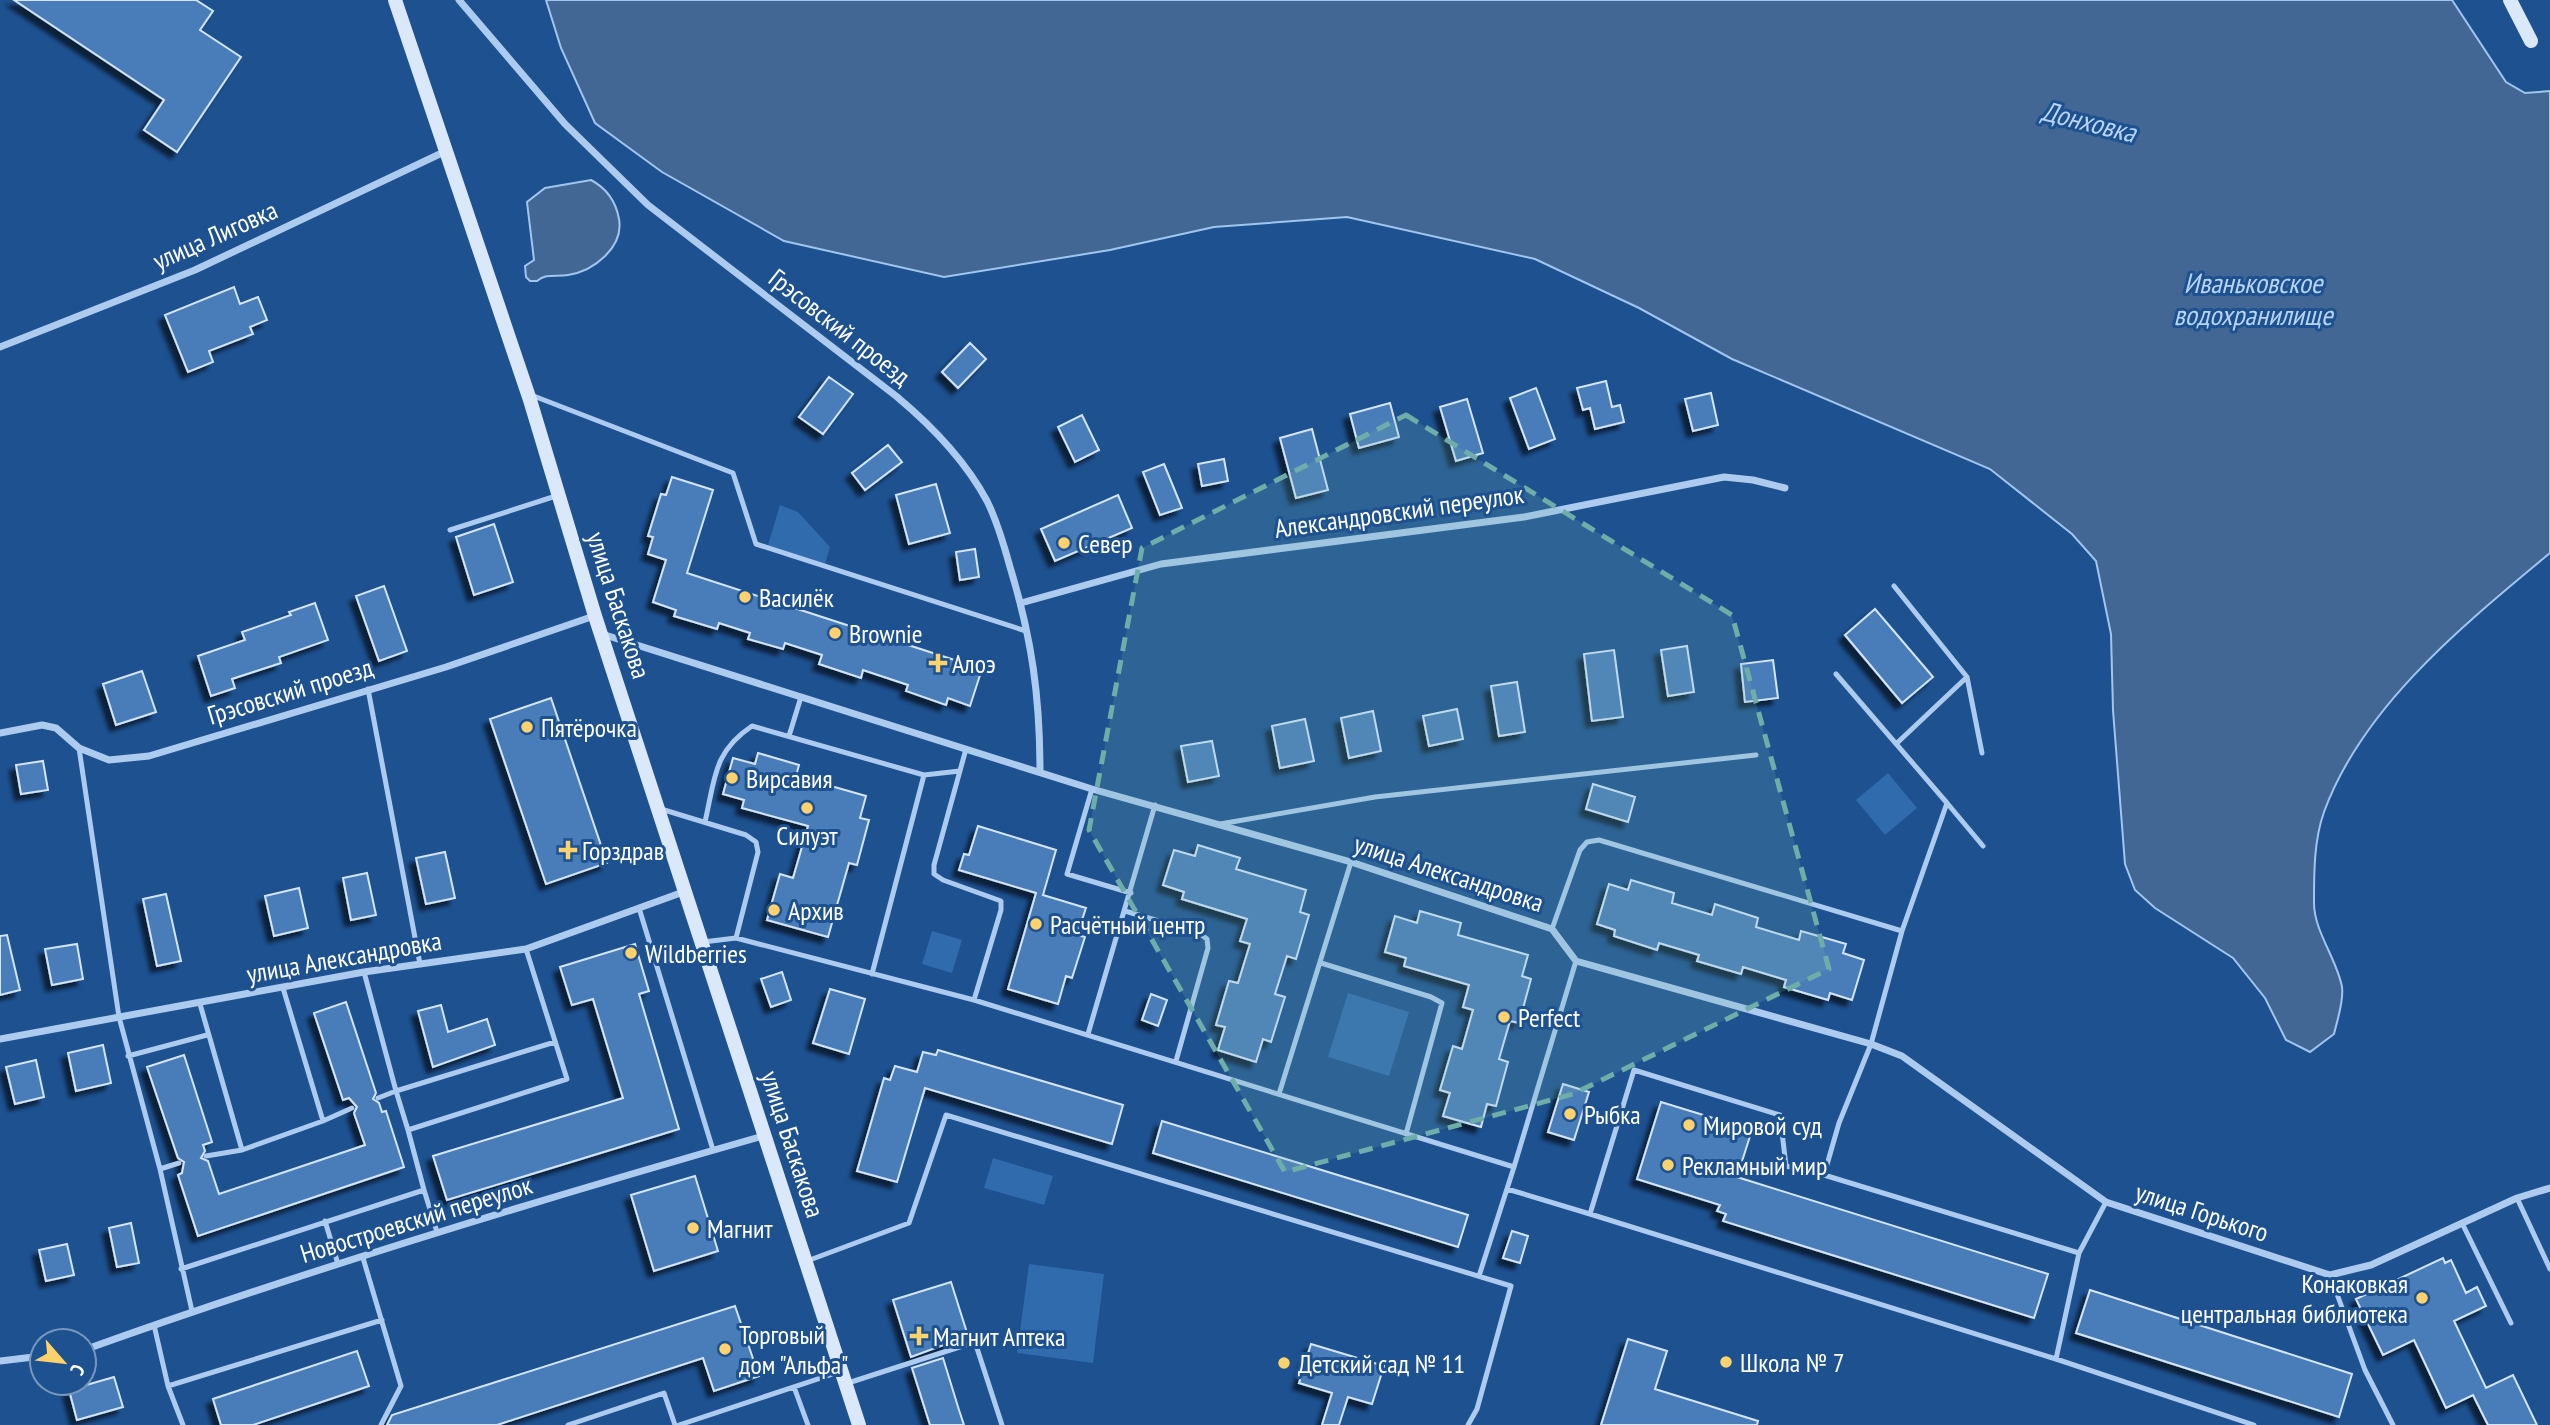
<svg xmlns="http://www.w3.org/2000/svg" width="2550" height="1425" viewBox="0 0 2550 1425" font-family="'PT Sans Narrow',sans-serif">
	<defs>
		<filter id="shadow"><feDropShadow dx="-6" dy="6" stdDeviation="2" flood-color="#0009"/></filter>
	</defs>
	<rect width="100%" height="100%" fill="#1d5190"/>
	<!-- green -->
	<path fill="#306bae" d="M780,505L798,512L830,547L825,564L768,545Z
		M1888,773L1917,808L1885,835L1856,800Z
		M932,931L962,940L952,973L922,964Z
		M1348,993L1409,1012L1389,1076L1328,1057Z
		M993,1158L1053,1176L1044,1205L984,1188Z
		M1029,1264L1104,1274L1093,1363L1017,1353Z"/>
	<!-- water -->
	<path fill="#426795" stroke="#a0c6ef" stroke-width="2" d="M546,0H2452L2506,82L2525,93L2550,91V553C2466,623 2363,705 2324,812C2314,840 2314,872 2314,901C2313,930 2337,959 2342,987C2344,1001 2337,1021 2334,1034L2310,1052L2286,1040L2265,998L2233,958L2155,908L2135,890L2125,864L2113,710L2111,634L2096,561L2072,534L1990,469L1732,359L1639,308L1535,259L1347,217L1214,227L1110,250L944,277L784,241L662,172L595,123L561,48Z
		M591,180C606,188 616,202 619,219C624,247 594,271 568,275C556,277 546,273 537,281H530L526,277L525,266L534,260L527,202L545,188Z"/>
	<!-- building -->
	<path fill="#4a7db9" stroke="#d3e5fa" stroke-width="2" filter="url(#shadow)" d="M14,0H196L213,11L200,30L241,57L177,152L144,130L164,100Z
		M234,287L240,304L258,297L267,320L250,327L253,334L209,351L213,362L188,372L165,315Z
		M970,343L986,359L958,388L942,372Z
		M829,377L853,394L823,434L799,417Z
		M1606,381L1612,407L1620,405L1624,422L1595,429L1590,408L1583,410L1577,388Z
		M1536,388L1555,439L1529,449L1510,398Z
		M1711,393L1718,425L1693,431L1685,399Z
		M1467,399L1483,453L1456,461L1440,407Z
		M1390,403L1399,437L1359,448L1350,414Z
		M1082,415L1099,450L1075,462L1058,427Z
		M1312,429L1328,490L1296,498L1280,438Z
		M888,445L902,462L865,490L852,473Z
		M1224,459L1228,481L1202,486L1198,464Z
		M1164,464L1182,508L1160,515L1143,472Z
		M672,477L713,490L687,573L982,669L970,706L948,698L946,705L906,691L908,685L863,670L861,678L819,664L822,655L785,643L783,649L748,639L750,633L719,623L717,629L674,616L676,610L653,602L666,560L648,554L653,537L648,536L661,494L666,495Z
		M936,484L950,533L909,544L896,495Z
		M1118,495L1132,528L1055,561L1041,529Z
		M494,524L513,582L474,595L456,537Z
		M975,549L979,577L960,580L956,552Z
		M384,586L407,651L379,661L356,596Z
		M315,603L328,640L279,657L281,663L232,679L235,688L211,696L198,656L245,640L242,632L291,615L289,612Z
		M1875,609L1933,677L1902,703L1845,635Z
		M1687,646L1694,692L1668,696L1661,650Z
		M1614,650L1623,717L1592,721L1584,654Z
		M1773,660L1778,698L1745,702L1741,664Z
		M142,671L156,712L116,725L103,684Z
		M1517,682L1525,732L1499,736L1491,686Z
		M551,698L607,863L546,884L490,719Z
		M1457,709L1463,739L1429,746L1423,716Z
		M1373,711L1381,751L1349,758L1341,718Z
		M1305,719L1314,761L1280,768L1272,726Z
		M1212,741L1219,776L1188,782L1181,746Z
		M758,753L799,765L796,776L866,796L860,818L869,820L857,865L849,863L828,937L767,920L780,874L793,878L808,826L742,808L744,800L723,794L733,758L755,764Z
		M43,761L48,790L21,794L16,765Z
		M1593,784L1635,797L1628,822L1586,809Z
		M978,826L1056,850L1043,895L1086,908L1077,935L1085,937L1072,978L1066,976L1058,1004L1008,989L1036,893L959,870L964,854L969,855Z
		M1198,845L1240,858L1236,869L1306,890L1300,912L1309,915L1296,959L1287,956L1275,994L1285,997L1271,1042L1263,1039L1256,1062L1218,1050L1225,1027L1216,1025L1229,981L1238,983L1250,944L1240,941L1247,919L1182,899L1184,892L1163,885L1174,850L1195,856Z
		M445,852L455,898L426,904L416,858Z
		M367,873L376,915L351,920L343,878Z
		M1631,880L1674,893L1672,903L1712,915L1715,904L1758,918L1756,927L1799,940L1801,931L1846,944L1843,953L1864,960L1852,1000L1830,993L1828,1000L1784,987L1786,980L1743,967L1741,974L1697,961L1699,955L1659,943L1657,950L1614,936L1615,930L1597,924L1609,884L1628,890Z
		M299,888L308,928L274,936L265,896Z
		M166,894L181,961L157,966L143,899Z
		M1420,911L1461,923L1458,935L1528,955L1522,976L1531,979L1519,1023L1510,1021L1499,1059L1508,1062L1496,1106L1487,1104L1481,1127L1443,1116L1450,1093L1440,1090L1453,1046L1462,1049L1473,1010L1463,1007L1469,985L1404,966L1406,958L1385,952L1395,916L1417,923Z
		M7,935L20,990L0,995V936Z
		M77,944L83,979L52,985L45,949Z
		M635,944L649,991L639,994L679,1129L447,1200L433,1156L623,1098L593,999L572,1005L560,967Z
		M782,972L791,1000L771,1007L761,979Z
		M830,989L865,999L849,1054L813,1043Z
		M1151,994L1167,1000L1158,1026L1142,1020Z
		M346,1002L376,1093L373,1099L379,1103L382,1112L386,1111L404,1167L198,1236L178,1175L182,1173L184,1162L178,1158L147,1067L184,1055L212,1142L203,1145L205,1151L201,1158L208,1161L219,1194L365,1145L354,1113L357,1107L349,1098L343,1100L314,1013Z
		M441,1005L448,1032L487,1019L495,1045L433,1067L418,1011Z
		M103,1045L111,1083L76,1091L68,1053Z
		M938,1050L1123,1105L1112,1144L925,1088L897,1182L857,1171L884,1078L890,1080L895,1066L917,1072L923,1052L936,1055Z
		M36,1060L44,1097L15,1104L6,1067Z
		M1563,1084L1589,1092L1574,1140L1548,1132Z
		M1661,1102L1752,1130L1737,1177L2048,1274L2034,1318L1723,1221L1726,1214L1717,1211L1720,1205L1637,1179Z
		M1162,1121L1468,1215L1458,1247L1153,1153Z
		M695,1176L718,1251L654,1271L631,1195Z
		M131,1223L139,1263L117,1267L109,1228Z
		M1512,1231L1528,1236L1520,1263L1503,1258Z
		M67,1244L74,1275L46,1281L39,1250Z
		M2443,1258L2445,1263L2451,1260L2466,1293L2477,1287L2486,1306L2454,1321L2486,1388L2513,1375L2537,1425H2488L2473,1395L2446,1408L2414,1340L2383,1355L2356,1299Z
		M951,1282L968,1336L911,1357L893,1300Z
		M2090,1290L2352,1374L2339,1417L2076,1333Z
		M735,1306L759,1376L714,1391L703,1358L497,1425H387L392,1415Z
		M1628,1339L1667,1351L1655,1389L1758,1421L1757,1425H1601Z
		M1311,1344L1384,1366L1372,1404L1348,1397L1339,1425H1322L1332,1393L1299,1383Z
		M357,1351L369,1386L253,1425H221L213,1399Z
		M943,1358L959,1410L964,1425H930L912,1368Z
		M114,1377L123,1407L77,1420L69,1390Z"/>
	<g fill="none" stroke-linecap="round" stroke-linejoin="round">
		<!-- lane -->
		<path stroke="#adcbee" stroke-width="5" d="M531,395L733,473L756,544L1026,631
			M450,530L556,496
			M1894,586L1967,677L1896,744
			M1836,674L1947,803L1902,931
			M1967,677L1982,753
			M368,689L420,964
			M789,736L801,697
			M79,748L119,1017L160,1169L192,1311
			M966,749L934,865V874L943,880L1001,901V910L974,1000
			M1092,789L1067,874L1131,893
			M1947,803L1983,846
			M661,809L746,835L756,842L758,852L736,938
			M705,822C715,779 713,752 752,726L924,775L960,771
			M1220,824L1375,797L1756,755
			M639,908L713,1150
			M1125,911L1199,933L1207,939L1208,948L1176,1061
			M1552,929L1580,850L1587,842L1599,840L1902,931L1871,1044L1839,1123L1824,1175
			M703,942L736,938L974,1000L1514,1167L1576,961
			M1321,963L1431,997L1442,1003L1406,1134
			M364,972L396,1091L555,1042
			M872,974L924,775
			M200,1004L242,1150L323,1121L283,988
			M1088,1034L1155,805
			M128,1056L207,1035
			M1279,1094L1351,862
			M378,1098L396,1091L408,1130
			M323,1121L352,1108
			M206,1156L242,1150
			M160,1169L179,1163
			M1507,1189L1590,1214L1634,1070L1780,1115L1786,1166L1824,1175L2079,1253
			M424,1190L437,1232
			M2517,1198L2550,1269
			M1590,1214L2056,1359L2254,1425
			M325,1221L338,1264
			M2462,1223L2511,1323
			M363,1258L401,1386L381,1425
			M807,1261L909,1223L946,1115L1511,1286L1477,1409L1468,1425
			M181,1269L424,1190L408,1130L567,1079L526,949
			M2330,1275L2365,1370L2393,1425
			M1479,1276L1514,1167
			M154,1325L168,1386L183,1425
			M2056,1359L2079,1253L2106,1202
			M848,1383L975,1342L1002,1425
			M168,1386L382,1320
			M794,1387L808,1425
			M568,1425L664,1393L675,1425
			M679,1425L842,1371"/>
		<!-- street -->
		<path stroke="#adcbee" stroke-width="7" d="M459,0L565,124L648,205L896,396C932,426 965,460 987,501C997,521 1004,545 1010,567C1032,639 1040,697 1040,772
			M0,347L195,270L444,152
			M1021,603L1161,564L1524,517L1724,477L1753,480L1785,488
			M602,634L1092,789L1351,862L1552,929L1576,961L1871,1044L1902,1056L2106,1202L2330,1275L2371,1265L2517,1198L2550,1188
			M0,733L42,725L56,728L79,748L109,760L149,756L446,667L594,616
			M0,1039L364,972L526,949L686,891
			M84,1350C307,1270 535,1201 763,1136
			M0,1361L42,1356"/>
		<!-- secondary -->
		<path stroke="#dae8fa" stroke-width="14" d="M395,0L530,400L595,616L859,1425
			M2510,0L2531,41"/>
	</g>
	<!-- marked area -->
	<path fill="#6fada8" fill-opacity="0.2" stroke="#6fada8" stroke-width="5" stroke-dasharray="14 9" stroke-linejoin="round" d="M1406,415L1732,615L1829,969L1573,1094L1285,1172L1089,830L1142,548Z"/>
	<!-- markers -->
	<g fill="#fdd16c" stroke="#1d5190" stroke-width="2.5">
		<circle cx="1064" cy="543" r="7"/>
		<circle cx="745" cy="597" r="7"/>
		<circle cx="835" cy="633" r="7"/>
		<path d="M934.5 652.5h7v7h7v7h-7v7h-7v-7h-7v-7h7z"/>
		<circle cx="527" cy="727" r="7"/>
		<circle cx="732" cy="778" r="7"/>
		<circle cx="807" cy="808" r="7"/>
		<path d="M564.5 839.5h7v7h7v7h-7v7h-7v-7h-7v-7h7z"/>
		<circle cx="774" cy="910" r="7"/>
		<circle cx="1036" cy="924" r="7"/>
		<circle cx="631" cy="953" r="7"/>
		<circle cx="1504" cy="1017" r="7"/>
		<circle cx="1570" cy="1114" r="7"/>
		<circle cx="1689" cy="1125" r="7"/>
		<circle cx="1668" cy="1165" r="7"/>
		<circle cx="693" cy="1228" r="7"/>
		<circle cx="2422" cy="1298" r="7"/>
		<path d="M915.5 1325.5h7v7h7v7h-7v7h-7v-7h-7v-7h7z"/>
		<circle cx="725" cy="1349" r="7"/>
		<circle cx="1726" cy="1362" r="7"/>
		<circle cx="1284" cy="1363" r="7"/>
	</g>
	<g text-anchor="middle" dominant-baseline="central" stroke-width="6" stroke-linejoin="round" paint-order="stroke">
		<!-- street labels -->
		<g font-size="26" fill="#fff" stroke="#1d5190">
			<text transform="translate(215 235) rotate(-24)">улица Лиговка</text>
			<text transform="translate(840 327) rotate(38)">Грэсовский проезд</text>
			<text transform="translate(1399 511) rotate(-8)">Александровский переулок</text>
			<text transform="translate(619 605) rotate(72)">улица Баскакова</text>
			<text transform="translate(290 691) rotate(-17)">Грэсовский проезд</text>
			<text transform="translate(1449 873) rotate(18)">улица Александровка</text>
			<text transform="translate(344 957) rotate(-10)">улица Александровка</text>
			<text transform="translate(793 1144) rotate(72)">улица Баскакова</text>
			<text transform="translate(2202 1212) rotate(18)">улица Горького</text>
			<text transform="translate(416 1219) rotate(-17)">Новостроевский переулок</text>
		</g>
		<!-- poi labels -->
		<g font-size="26" fill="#fff" stroke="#1d5190" text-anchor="start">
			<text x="1078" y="543">Север</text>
			<text x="759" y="597">Василёк</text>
			<text x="849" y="633">Brownie</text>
			<text x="952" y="663">Алоэ</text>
			<text x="541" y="727">Пятёрочка</text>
			<text x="746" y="778">Вирсавия</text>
			<text x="807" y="835" text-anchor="middle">Силуэт</text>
			<text x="582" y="850">Горздрав</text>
			<text x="788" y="910">Архив</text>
			<text x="1050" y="924">Расчётный центр</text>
			<text x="645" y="953">Wildberries</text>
			<text x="1518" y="1017">Perfect</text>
			<text x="1584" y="1114">Рыбка</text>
			<text x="1703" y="1125">Мировой суд</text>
			<text x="1682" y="1165">Рекламный мир</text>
			<text x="707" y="1228">Магнит</text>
			<text x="2408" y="1283" text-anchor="end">Конаковкая<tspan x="2408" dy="30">центральная библиотека</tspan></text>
			<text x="739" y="1334">Торговый<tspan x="739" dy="30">дом "Альфа"</tspan></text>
			<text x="933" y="1336">Магнит Аптека</text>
			<text x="1740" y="1362">Школа № 7</text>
			<text x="1298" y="1363">Детский сад № 11</text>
		</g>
		<!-- water labels -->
		<g font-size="28" font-style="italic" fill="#b9d5f5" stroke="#1d5190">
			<text transform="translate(2089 121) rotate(14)">Донховка</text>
			<text x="2253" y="282">Иваньковское<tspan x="2253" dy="32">водохранилище</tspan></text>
		</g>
	</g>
	<!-- north arrow -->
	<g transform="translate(63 1362) rotate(118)"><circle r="33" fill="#1d5190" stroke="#7797bc" stroke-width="2"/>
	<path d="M0-5L12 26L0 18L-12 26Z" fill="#fdd16c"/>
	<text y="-10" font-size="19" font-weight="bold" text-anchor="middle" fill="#ffffff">С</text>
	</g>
</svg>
